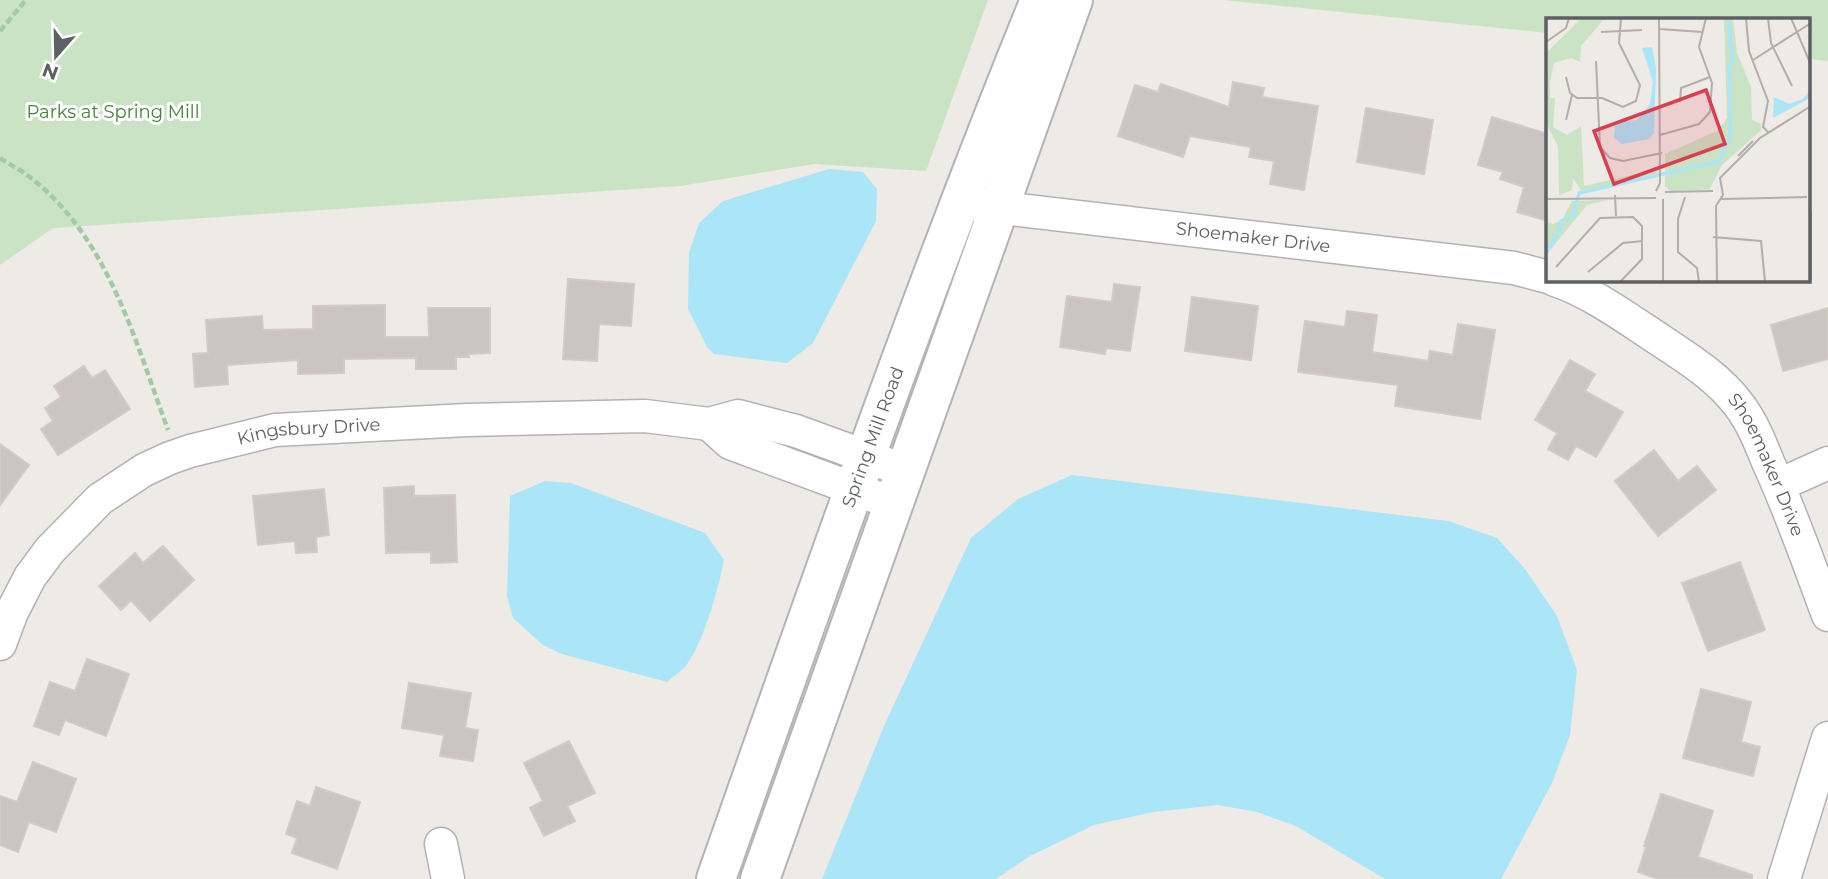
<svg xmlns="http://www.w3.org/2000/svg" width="1828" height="879" viewBox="0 0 1828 879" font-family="Montserrat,sans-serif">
	<rect width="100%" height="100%" fill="#eeeae5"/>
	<!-- green -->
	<path fill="#c9e3c4" d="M0,0H988L926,171L814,164L680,186L53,228L0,265Z
		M1223,0H1828V61L1809,59V19H1548V33Z"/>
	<!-- water -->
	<path fill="#abe5f8" d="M829,169L863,172L877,189L876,221L813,343L787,363L714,354L707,347L688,309L689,253L699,223L723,201Z
		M1072,475L1448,521L1497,538L1525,569L1557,616L1577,670L1570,735L1552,783L1501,879H1385L1296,826L1257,812L1218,805L1153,812L1094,825L1030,856L996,879H822L884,726L971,538L1018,499Z
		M545,481L571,483L705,533L724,560C719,587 702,648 684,668C679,673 672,677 667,682L562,654L543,645L513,618L507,596L510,496Z"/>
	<!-- building -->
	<path fill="#cac5c1" stroke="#d2cbc4" stroke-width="2" d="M1233,82L1264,88L1262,97L1318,106L1304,190L1270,184L1274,161L1249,157L1251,147L1190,136L1183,157L1118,136L1135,85L1158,92L1161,84L1229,107Z
		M1366,108L1433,120L1424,174L1357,162Z
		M1492,117L1548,134V221L1517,212L1524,187L1500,179L1503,172L1478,165Z
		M568,279L634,284L631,326L599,324L597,361L563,359Z
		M1114,284L1140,287L1130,351L1106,348L1105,354L1060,347L1067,296L1112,302Z
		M1192,297L1258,306L1251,360L1185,351Z
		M385,305V337H429L428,308H490V353L468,354L469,357H456V369H416V358L344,359V373L298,374V360L227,365L228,384L195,387L193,354L208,353L206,320L262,316L263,330L313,329V306Z
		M1828,308V359L1783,371L1771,325Z
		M1347,311L1377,315L1372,352L1428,361L1430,351L1453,355L1458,324L1495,330L1480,419L1395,406L1398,385L1298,372L1305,321L1345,327Z
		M1570,360L1595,374L1585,391L1623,412L1596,457L1576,446L1568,460L1548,449L1557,433L1535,420Z
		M84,366L92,378L105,370L130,409L58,455L41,429L53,421L45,408L61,397L54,386Z
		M0,444L29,465L0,505Z
		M1654,450L1678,481L1697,466L1716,490L1658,536L1615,481Z
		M414,486V496L455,495L457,562L431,563V552L386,553L384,488Z
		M324,489L329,535L316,537L317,552L296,553L295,541L258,545L253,496Z
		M163,546L194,580L150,621L131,600L121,610L99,586L135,553L143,563Z
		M1740,562L1765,630L1708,651L1682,583Z
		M87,659L129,674L106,736L65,720L59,735L34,726L50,682L75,691Z
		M409,683L471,693L465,728L478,730L473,761L440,756L444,735L402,728Z
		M1701,689L1751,702L1741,742L1760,747L1753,776L1683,758Z
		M569,741L595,793L567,806L575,821L544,836L530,808L543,801L524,763Z
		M33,762L76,779L56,832L29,822L18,852L0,845V796L17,802Z
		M316,787L360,802L337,869L292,853L297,838L286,834L297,801L310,806Z
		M1661,794L1713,811L1698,857L1752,875V879H1658L1638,872L1646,847L1644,846Z"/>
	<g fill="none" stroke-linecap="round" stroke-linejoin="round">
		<!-- street casing -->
		<g stroke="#b0b3b6" stroke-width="35">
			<g id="street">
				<path id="s1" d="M977,205L1514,268L1548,277"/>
				<path id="s2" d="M1555,280C1588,291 1619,313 1648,332C1679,353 1716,374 1739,405C1752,422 1760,442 1768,462C1791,512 1809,564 1828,615"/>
				<path d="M709,424L730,443L895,504"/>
				<path d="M1779,485L1828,463"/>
				<path id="s3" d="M0,644L12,612L30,577L50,550L100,499L144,470L170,458L190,451L275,430L467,420L645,416L709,424L738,416L796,431L906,471"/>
				<path d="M441,844L448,879"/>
				<path d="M1784,879L1828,738"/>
			</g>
		</g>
		<!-- secondary casing -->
		<g stroke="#b1b5b9" stroke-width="42">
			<g id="secondary">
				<path id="s4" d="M716,879C820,584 922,289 1040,0"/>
				<path d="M760,879L1073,0"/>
			</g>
		</g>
		<!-- path -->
		<path stroke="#a2cba5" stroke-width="4.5" stroke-dasharray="7 3.5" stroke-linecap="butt" d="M0,31L26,0
			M0,158C9,164 19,169 27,175C108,235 135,341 168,430"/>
		<!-- street -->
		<use href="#street" stroke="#fff" stroke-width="32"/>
		<!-- secondary -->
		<use href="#secondary" stroke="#fff" stroke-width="38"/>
	</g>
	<g text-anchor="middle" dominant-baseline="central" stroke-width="6" stroke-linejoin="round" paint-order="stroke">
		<!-- park labels -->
		<g font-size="18" fill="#46833d" stroke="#fff">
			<text x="113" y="112">Parks at Spring Mill</text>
		</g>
		<!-- street labels -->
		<g font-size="18" fill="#5d6164" stroke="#fff">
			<text stroke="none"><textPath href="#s1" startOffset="278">Shoemaker Drive</textPath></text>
			<text stroke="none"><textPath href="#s3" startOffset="402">Kingsbury Drive</textPath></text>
			<text stroke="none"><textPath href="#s4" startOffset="469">Spring Mill Road</textPath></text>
			<text stroke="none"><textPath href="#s2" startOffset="290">Shoemaker Drive</textPath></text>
		</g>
	</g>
	<!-- overview -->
	<g transform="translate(1546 18)">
		<rect width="264" height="264" fill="#eeeae5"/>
		<path d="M36,0H59L35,28L34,44L25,40L8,45L4,64V80H9L7,109L21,117L35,108L38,168L112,151L111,159L37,175L27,160L26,172L13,177L12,128L0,105V35ZM178,0H187L191,35L205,69L206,102L215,106V112L175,148L164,171L126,174L119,168V136L171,113L181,100ZM62,182L41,187L0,237V183L3,205L7,206L16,202L26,183Z" fill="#c9e3c4"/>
		<path d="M106,29L110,51L108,115L103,121L76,126L68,120L69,104L91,102L104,86L107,64L96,30ZM264,72V80L227,100L228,79L243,86L257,81Z" fill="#abe5f8"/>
		<path fill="none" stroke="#abe5f8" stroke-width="3.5" d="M0,235L14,213L15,203L27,198L33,175L174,143L185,115L183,50L187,44L182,0"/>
		<path fill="none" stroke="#b0afad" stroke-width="2" d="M200,0L203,33L222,83L217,109L222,114M222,0L225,25L246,68M245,0L265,47M113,11L156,14M55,14L96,12M0,24L20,10L23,0M207,42L265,5M50,43L54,129L64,140L77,143L116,135M20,59L24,75L31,80H56L77,89L90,83L94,67L73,25L75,0M134,84L135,70L164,59M20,102L26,77M114,117L153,106L164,94L166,65L153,29L160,0M192,138L207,123M110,173L114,165L113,0M119,174L167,173M69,177L70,198M139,179L132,201V234L151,250L153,264M0,181L110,180M175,181L261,179M265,193V263M167,219L215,223L219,264M10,249L54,200L87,199L96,208V241L74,264M42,254L77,225L97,223M117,264V181M171,264L170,188L177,177L174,160L214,120L265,88"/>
		<path fill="#db3e4e" fill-opacity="0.15" stroke="#db3e4e" stroke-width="3.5" d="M160,72L179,126L68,166L48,113Z"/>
		<rect width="264" height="264" fill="none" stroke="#5d6164" stroke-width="3.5"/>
	</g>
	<!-- north arrow -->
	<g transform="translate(56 56) rotate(200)" stroke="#ffffff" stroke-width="5" paint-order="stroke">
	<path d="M0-5L12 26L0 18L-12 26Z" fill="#5d6164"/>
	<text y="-10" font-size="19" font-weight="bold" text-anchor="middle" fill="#5d6164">N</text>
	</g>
</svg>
